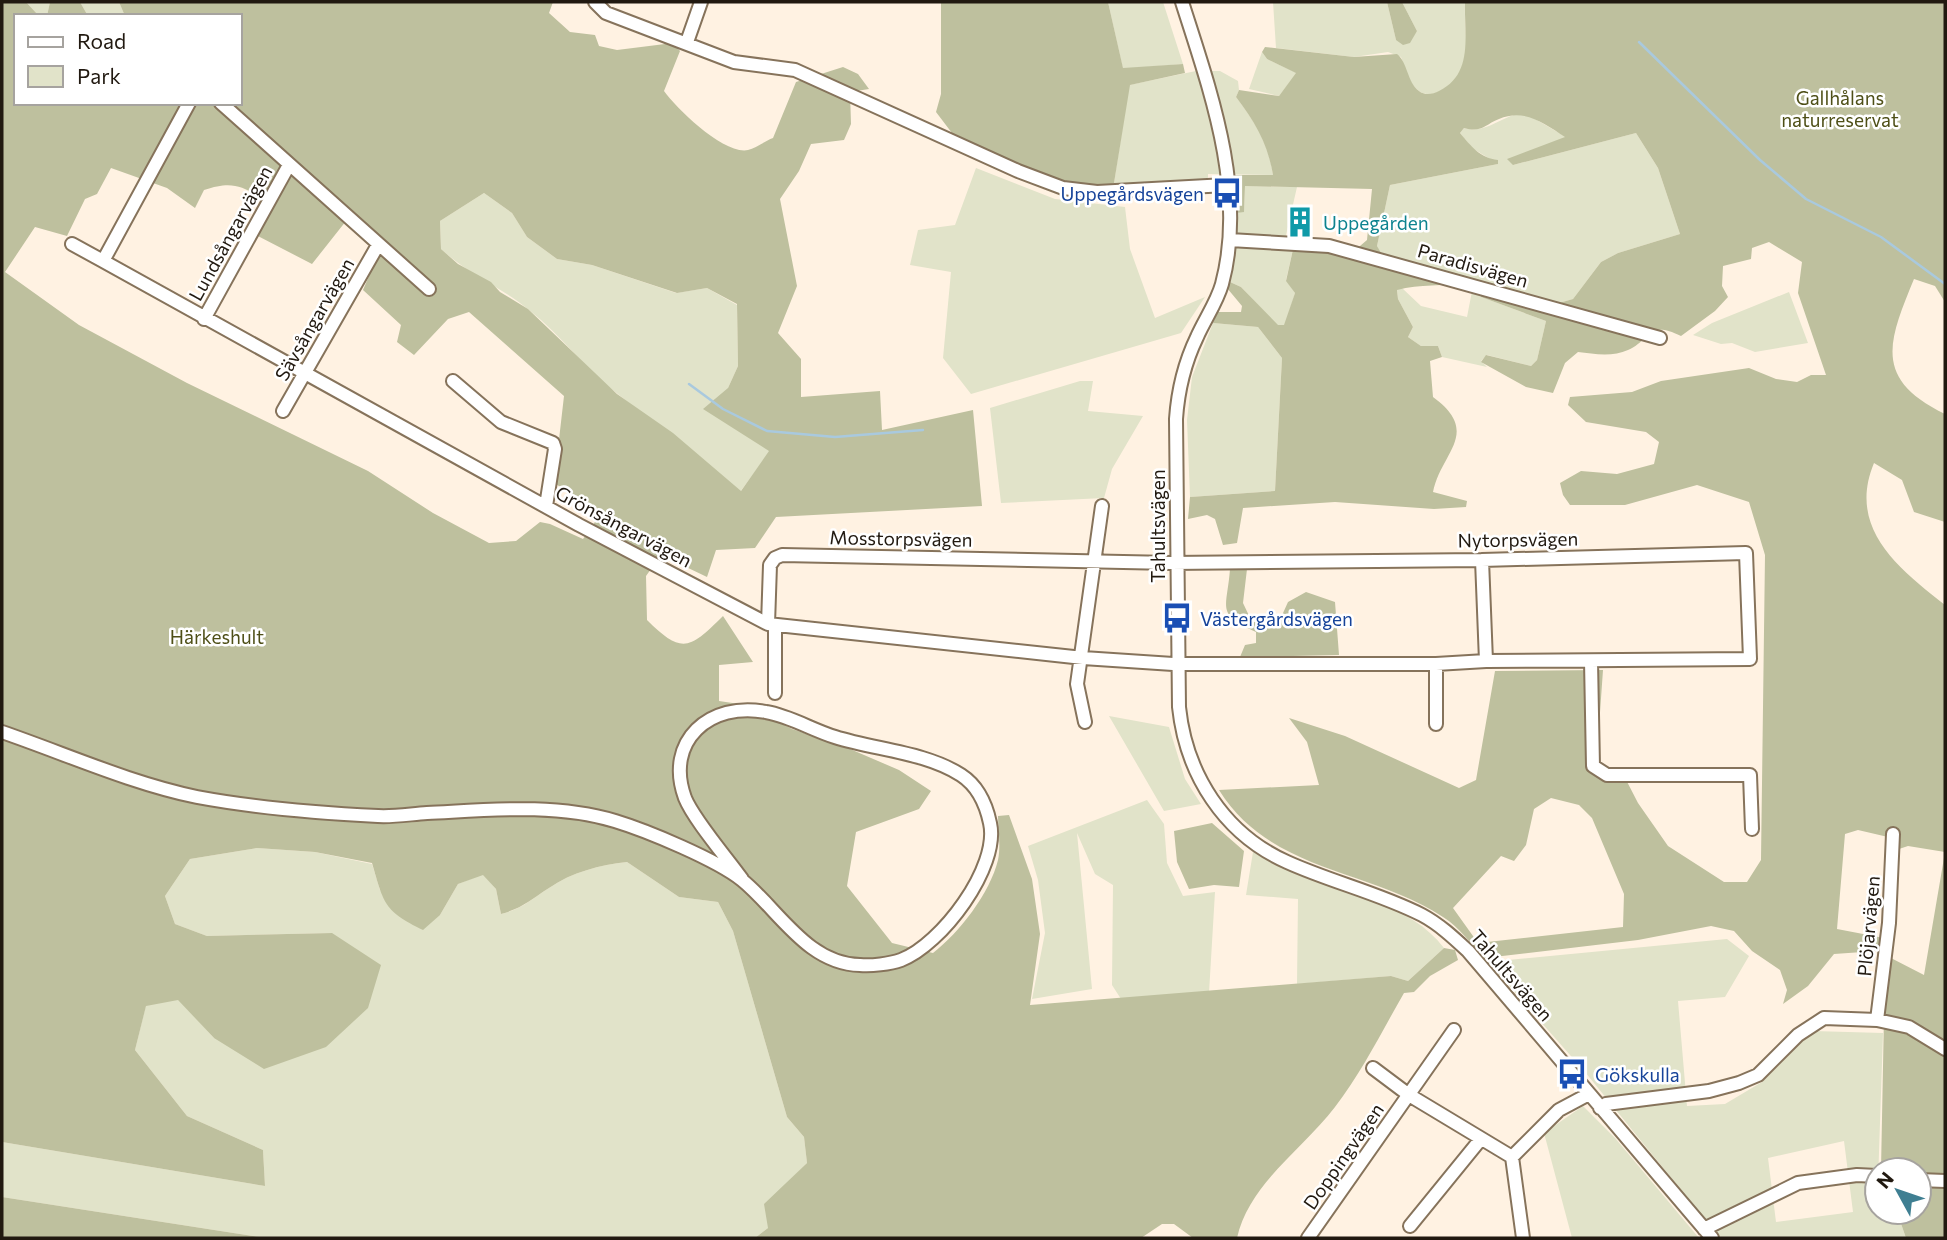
<svg xmlns="http://www.w3.org/2000/svg" width="1947" height="1240" viewBox="0 0 1947 1240" font-family="Commissioner,sans-serif">
	<rect width="100%" height="100%" fill="#fff2e2"/>
	<!-- green -->
	<path fill="#e1e3c9" fill-rule="evenodd" d="M26,2H50L47,16H39Z
		M80,2H119L125,16H88Z
		M1108,2H1163L1183,64L1123,69Z
		M1273,2H1387L1396,40L1417,31L1402,2H1465C1464,21 1468,45 1465,63C1461,79 1435,103 1419,91C1409,84 1405,68 1401,57L1388,52L1354,57L1276,48Z
		M1262,52L1267,59L1297,73L1279,96L1249,89Z
		M1196,71H1220L1238,81L1239,90L1236,97C1255,122 1269,144 1273,175L1208,174V184L1163,186L1114,183L1129,85Z
		M1517,114L1530,116L1566,137L1513,165L1636,133L1658,168L1680,234L1618,253L1601,262L1573,299L1559,303L1489,284L1481,297L1546,321L1537,360L1531,366L1487,355L1481,361L1487,367L1442,357L1438,346H1421L1408,337L1413,327L1398,299L1397,289L1402,288L1421,306L1467,317L1474,281L1380,253L1377,246L1390,185L1498,164L1472,148L1460,133L1464,128C1484,134 1498,119 1517,114Z
		M976,168L1055,199L1125,207L1130,249L1155,318L1205,297L1181,333L971,394L943,358L951,272L910,265L918,230L955,225Z
		M1245,186L1297,187L1284,244L1294,245L1286,280L1295,293L1285,325L1278,326L1241,287L1230,282L1236,251V213L1244,211Z
		M484,193L512,213L527,237L557,259L592,265L676,293L707,288L737,305L738,366L728,388L770,451L740,492C702,456 660,427 619,395C586,370 561,335 529,310C501,287 468,274 441,249L440,221Z
		M1789,292L1808,343L1755,352L1732,343L1721,344L1693,335L1712,323Z
		M1213,323L1258,327L1282,358L1275,491L1190,497L1187,420L1192,377Z
		M1080,381H1093L1088,411L1143,416L1112,469L1104,498L1001,503L990,408Z
		M1109,716L1169,727L1185,779L1201,804L1164,811Z
		M1147,800L1164,824L1167,863L1183,896L1215,892L1209,993L1121,999L1112,985L1113,885L1095,874L1077,833L1092,989L1032,999L1045,933L1038,880L1028,846Z
		M257,848L315,852L372,864L380,890L440,915L458,884L483,874L496,889L501,914C524,908 530,900 549,888C572,872 600,865 627,862L679,897L718,902L733,931L787,1117L804,1137L807,1163L787,1183L768,1228L755,1238H265L2,1197V1142L265,1186L263,1150L187,1116L135,1050L146,1005L178,999L214,1038L332,933L207,936L175,924L165,896L190,859Z
		M1253,852C1267,859 1281,868 1296,874C1344,892 1411,904 1444,948L1408,981L1391,976L1297,984L1298,899L1246,895Z
		M1727,939L1749,956L1725,997L1678,1001L1687,1106L1725,1104L1762,1082L1813,1031L1883,1033L1877,1212H1897L1906,1238H1720L1585,1072L1488,962ZM1844,1141L1853,1212L1776,1222L1768,1158Z
		M1583,1106L1615,1138L1699,1238H1572L1544,1133Z"/>
	<!-- forest -->
	<path fill="#bec09e" fill-rule="evenodd" d="M2,2H26L39,16H16V103H240V16H125L119,2H553L549,13L570,32L595,35L599,46L617,50L673,43L680,51L664,91C677,109 724,155 748,150C756,148 765,141 773,138L796,82L843,67L858,74L869,89L850,92L851,124L844,140L811,144L799,171L780,199L797,286L778,333L801,359V397L880,391L882,430L973,410L982,506L776,517L755,548L716,550L707,577L661,555L646,576L647,620C682,655 690,649 723,616L753,662L719,665V701L746,705L792,729L843,746L899,770L931,791L919,809L856,832L847,886L892,943L933,953C959,933 990,893 998,860C1001,846 998,829 998,816L1009,815L1032,879L1040,934L1030,1005L1391,976L1408,981L1444,948L1455,950L1458,960L1430,976L1414,992L1404,993C1382,1031 1362,1072 1335,1107C1303,1149 1249,1184 1237,1238H1193L1174,1224H1162L1141,1238H755L768,1228L764,1204L807,1163L804,1137L787,1117L733,931L718,902L679,897L627,862C600,865 572,872 549,888C530,900 523,908 501,914L496,889L483,875L458,884L440,915L423,930C384,911 384,904 372,863L315,852L257,848L190,859L165,896L175,924L207,936L332,933L381,965L368,1008L326,1047L264,1069L214,1038L178,1000L146,1006L135,1050L187,1116L263,1150L265,1186L2,1142ZM111,168L167,188L195,208L204,190C236,179 245,188 272,205L254,234L312,264L346,221L378,255L363,290L401,325L397,342L414,355L448,319L469,312L564,396L554,483L602,512L583,539L550,524L540,522L516,541L489,543L433,513L368,471L187,383L79,325L5,272L35,227L67,236L85,199L97,194ZM484,193L512,213L527,237L557,259L592,265L677,293L707,288L737,304L738,366L728,388L703,409L769,451L741,491L673,433L617,394L528,309L500,292L491,282L458,264L441,249L440,221Z
		M50,2H80L88,16H47Z
		M941,2H1108L1123,68L1183,64L1185,73L1130,85L1114,183L1100,188L1064,183L955,137L936,112L941,94Z
		M1387,2H1402L1417,31L1410,43L1403,45L1396,40Z
		M1465,2H1945V302L1935,286L1914,279C1888,342 1873,379 1945,414V522L1914,512L1902,480L1874,463C1847,528 1898,568 1945,605V1238H1906L1897,1212H1919V1170H1881L1884,1015L1889,957L1924,975L1945,852L1908,846L1896,850L1888,837L1858,830L1845,834L1837,929L1884,938L1877,951L1834,954L1808,986L1783,1004L1787,990L1780,970L1752,951L1734,931L1711,926L1638,940L1485,958C1472,945 1459,927 1443,917C1368,868 1271,873 1219,790L1319,785L1307,742L1289,718L1345,736L1459,788L1476,780L1495,671L1603,670L1596,769L1622,772L1638,803L1668,846L1724,882H1747L1761,860L1765,555L1749,502L1697,485L1625,505H1570L1563,495L1560,483L1581,471L1617,474L1654,464L1659,442L1646,432L1586,422L1568,405L1570,397L1632,392L1661,381L1749,368L1776,379L1797,382L1811,375H1826L1798,293L1802,262L1769,242L1752,248L1751,259L1723,266L1722,286L1728,297L1715,311L1681,336C1647,319 1650,341 1628,350C1613,357 1594,354 1578,352L1565,363L1553,393L1526,387L1481,362L1486,355L1531,366L1537,360L1546,321L1481,297V291L1489,284L1559,303L1573,299L1601,262L1618,253L1680,234L1658,168L1636,133L1513,165L1507,159L1565,137C1544,123 1524,108 1499,119C1484,125 1482,133 1464,128L1460,133C1471,146 1480,158 1498,160V164L1390,185L1377,246L1381,253L1461,277L1467,283C1443,286 1420,284 1397,290L1398,299L1413,327L1408,337L1421,346H1438L1442,357L1430,361L1433,397C1482,433 1441,452 1433,492L1467,501L1466,507L1434,509L1335,502L1243,508L1237,543L1223,545L1215,519L1207,515L1188,519L1190,497L1275,491L1282,358L1258,327L1213,323L1218,312H1241L1242,306L1227,288L1230,282L1241,287L1278,325H1284L1295,293L1286,281L1294,245L1353,252L1367,240L1372,189L1245,186L1244,212L1236,213L1233,175H1273C1268,144 1255,122 1236,97L1239,90L1279,96L1296,73L1267,59L1262,52L1265,47L1354,57L1397,54C1408,63 1407,82 1419,91C1425,96 1433,94 1439,91C1474,74 1464,34 1465,2ZM1551,798L1579,805L1592,818L1624,894L1623,927L1478,943L1453,908L1501,856L1514,861L1526,845L1534,809Z
		M1230,569H1247L1243,603L1252,622H1279L1288,602L1306,592L1335,602L1339,655L1240,657L1245,645L1256,643V632C1215,613 1227,610 1230,569Z
		M1212,823L1244,851L1239,887L1214,885L1189,889L1177,862L1174,831Z
		M2,1197L265,1238H2Z"/>
	<g fill="none" stroke-linecap="round" stroke-linejoin="round">
		<!-- stream -->
		<path stroke="#a9c9de" stroke-width="2.5" d="M1639,42L1760,160L1806,199L1881,237L1945,284
			M689,384L723,409L767,431L835,437L923,430"/>
		<!-- minor casing -->
		<g stroke="#86735b" stroke-width="16">
			<path id="minor" d="M595,2L606,13L734,62L795,70L1018,171L1063,188L1097,192L1226,185
				M1182,2C1210,90 1247,191 1222,284C1217,302 1205,319 1197,337C1184,364 1178,390 1176,419L1179,707C1186,774 1224,834 1287,862C1331,882 1379,893 1422,915C1439,924 1454,938 1468,951L1712,1238
				M687,42L701,2
				M189,103L103,261L579,525L768,624L1083,658L1173,664H1436L1486,661L1750,659L1746,553L1482,560L1171,563L782,555L775,558L770,565L768,624
				M221,103L429,289
				M1230,240L1329,246L1660,338
				M72,244L103,261
				M204,319L289,165
				M453,381L501,422L553,443L555,449L546,506
				M283,411L378,245
				M1482,560L1486,661
				M775,625V693
				M1591,661L1593,766L1607,775H1750L1752,829
				M1085,722L1077,684L1102,506
				M1436,724V664
				M2,732C66,754 130,783 197,797C256,808 318,813 378,816C394,817 411,814 427,813C489,810 555,803 615,821C648,831 717,860 742,880C778,909 807,964 860,965C871,966 890,964 901,960C941,945 1000,867 990,823C986,804 978,786 961,775C925,752 876,750 835,737C812,730 790,716 766,712C710,701 664,741 685,798C694,820 727,858 742,879
				M1877,1020L1889,923L1893,834
				M1373,1068L1409,1095L1512,1157
				M1600,1108L1606,1104L1709,1091L1739,1083L1758,1075L1798,1035L1824,1018L1877,1020L1909,1027L1945,1049
				M1919,1180L1945,1181
				M1410,1226L1480,1140
				M1704,1229L1798,1183L1857,1175L1877,1176
				M1308,1238L1454,1030
				M1523,1238L1512,1157L1559,1110L1589,1094"/>
		</g>
		<!-- minor -->
		<use href="#minor" stroke="#fff" stroke-width="12"/>
	</g>
	<!-- icons -->
	<defs>
		<g id="bus-bare" transform="scale(2.415)"><path d="M-5-6H5V4H4V6H2V4H-2V6H-4V4H-5ZM-3.5-4V0h7V-4ZM-3.5 1.2v1.5H-2V1.2ZM2 1.2v1.5H3.5V1.2Z" fill="#1a4fb4" stroke="#fff" stroke-width="2.5" paint-order="stroke"/></g>
		<g id="building-bare" transform="scale(2.415)"><path d="M-4-6H4V6H1V3H-1V6H-4ZM-2.5-4.3h1.7v1.8h-1.7ZM.8-4.3h1.7v1.8H.8ZM-2.5-1h1.7V.8h-1.7ZM.8-1h1.7V.8H.8Z" fill="#0f9aa8" stroke="#fff" stroke-width="2.5" paint-order="stroke"/></g>
	</defs>
	<g fill-rule="evenodd">
		<use href="#bus-bare" x="1227" y="193"/>
		<use href="#building-bare" x="1300" y="222"/>
		<use href="#bus-bare" x="1177" y="618"/>
		<use href="#bus-bare" x="1572" y="1074"/>
	</g>
	<g text-anchor="middle" dominant-baseline="central" stroke-width="5" stroke-linejoin="round" paint-order="stroke">
		<!-- park labels -->
		<g font-size="19" fill="#4e4f17" stroke="#fff">
			<text x="1840" y="97">Gallhålans<tspan x="1840" dy="22">naturreservat</tspan></text>
			<text x="217" y="636">Härkeshult</text>
		</g>
		<!-- transit labels -->
		<g font-size="19" fill="#164399" stroke="#fff" text-anchor="start">
			<text x="1204" y="193" text-anchor="end">Uppegårdsvägen</text>
			<text x="1200" y="618">Västergårdsvägen</text>
			<text x="1595" y="1074">Gökskulla</text>
		</g>
		<!-- culture labels -->
		<g font-size="19" fill="#0d838f" stroke="#fff" text-anchor="start">
			<text x="1323" y="222">Uppegården</text>
		</g>
		<!-- street labels -->
		<g font-size="19" fill="#211910" stroke="#fff">
			<text transform="translate(230 233) rotate(-61)">Lundsångarvägen</text>
			<text transform="translate(1473 265) rotate(16)">Paradisvägen</text>
			<text transform="translate(314 319) rotate(-60)">Sävsångarvägen</text>
			<text transform="translate(624 526) rotate(28)">Grönsångarvägen</text>
			<text transform="translate(1157 526) rotate(-90)">Tahultsvägen</text>
			<text transform="translate(901 538) rotate(1)">Mosstorpsvägen</text>
			<text transform="translate(1518 539) rotate(-1)">Nytorpsvägen</text>
			<text transform="translate(1868 926) rotate(-85)">Plöjarvägen</text>
			<text transform="translate(1512 975) rotate(49)">Tahultsvägen</text>
			<text transform="translate(1343 1156) rotate(-55)">Doppingvägen</text>
		</g>
	</g>
	<!-- border -->
	<rect width="1947" height="1240" fill="none" stroke="#211910" stroke-width="7"/>
	<!-- legend -->
	<rect x="14" y="14" width="228" height="91" fill="#ffffff" stroke="#a6a39f" stroke-width="2"/>
	<rect x="28" y="37" width="35" height="10" fill="#ffffff" stroke="#a6a39f" stroke-width="2"/>
	<text x="77" y="49" font-size="21" fill="#211910">Road</text>
	<rect x="28" y="66" width="35" height="21" fill="#e1e3c9" stroke="#a6a39f" stroke-width="2"/>
	<text x="77" y="84" font-size="21" fill="#211910">Park</text>
	<!-- north arrow -->
	<g transform="translate(1898 1191) rotate(310)"><circle r="33" fill="#ffffff" stroke="#a6a39f" stroke-width="2"/>
	<path d="M0-5L12 26L0 18L-12 26Z" fill="#3f7f92"/>
	<text y="-10" font-size="19" font-weight="bold" text-anchor="middle" fill="#211910">N</text>
	</g>
</svg>
